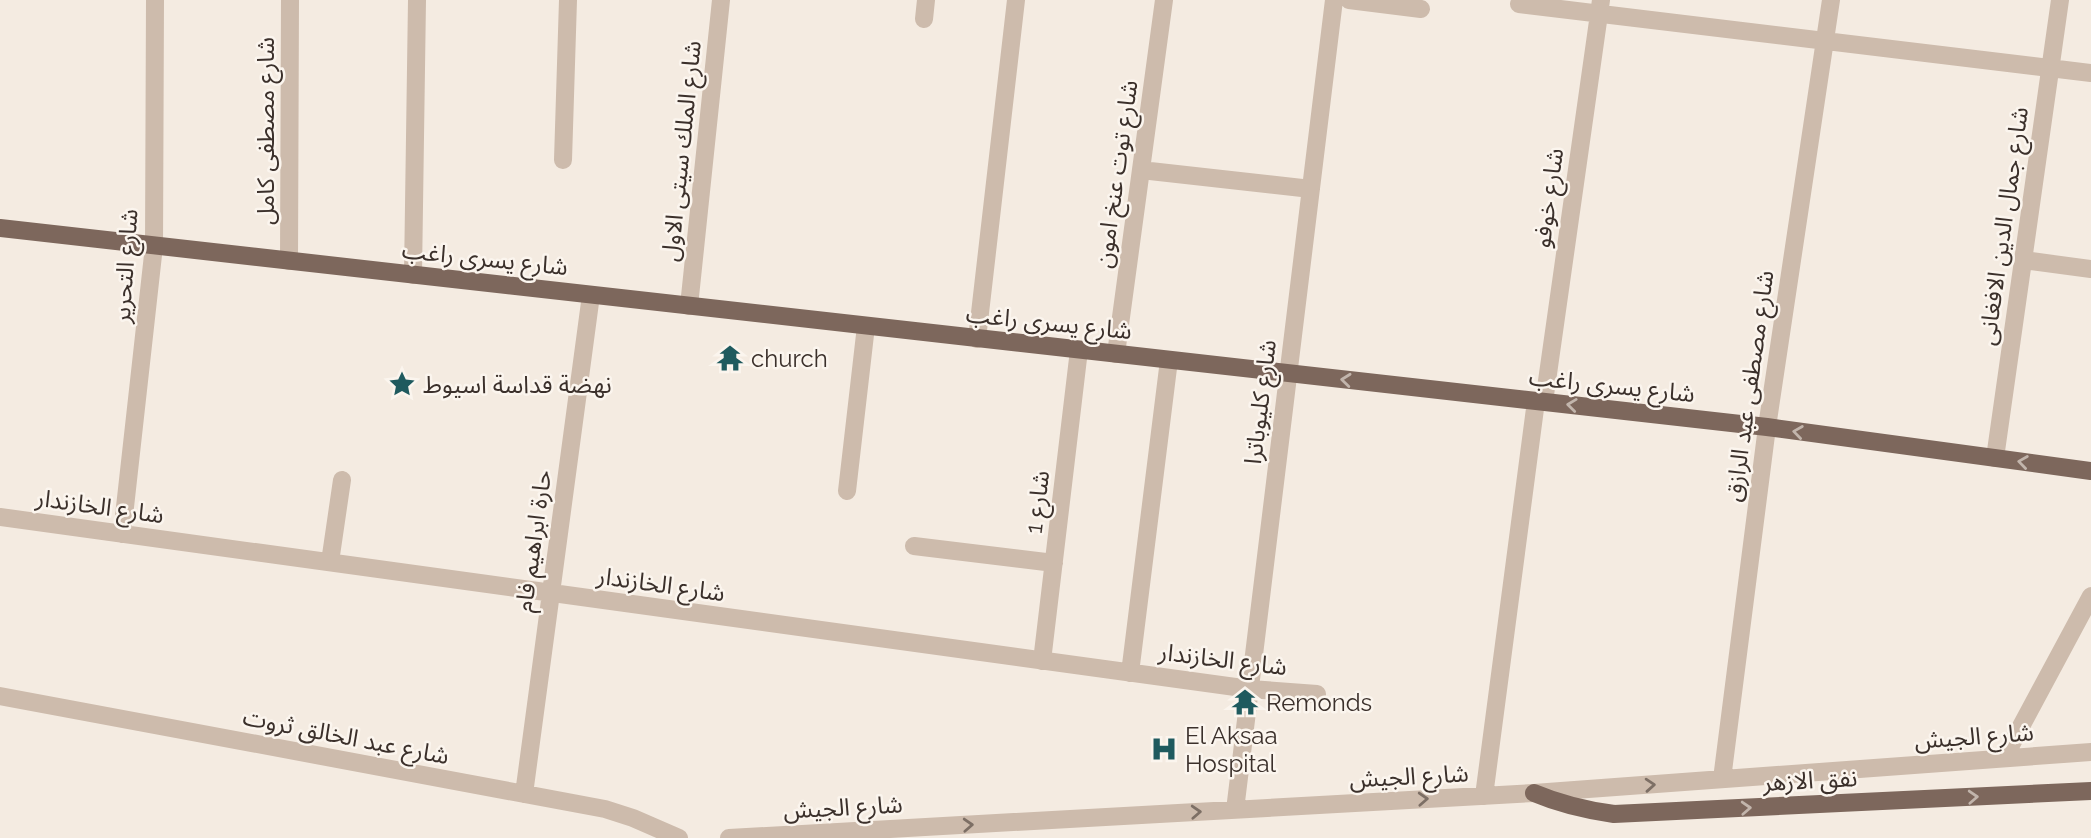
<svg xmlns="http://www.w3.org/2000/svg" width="2091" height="838" viewBox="0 0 2091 838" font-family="Raleway,'Noto Sans Arabic',sans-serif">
	<rect width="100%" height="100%" fill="#f4ebe1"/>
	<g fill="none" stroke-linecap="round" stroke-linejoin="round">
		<!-- minor -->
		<path stroke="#cdbbac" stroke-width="18" d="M1349,0L1421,9
			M1519,4L2091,73
			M924,19L926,0
			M563,160L568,0
			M1141,170L1311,189
			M2023,260L2091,269
			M289,261L290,0
			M413,275L417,0
			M689,306L721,0
			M977,339L1016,0
			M1116,354L1164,0
			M1544,402L1601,0
			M1995,458L2060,0
			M847,491L866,326
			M0,517L1250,689L1317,694
			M122,534L154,246L155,0
			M914,546L1054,563
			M330,562L342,480
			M1042,661L1079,350
			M1130,673L1169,360
			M0,696L605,809L633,818L679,838
			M2004,758L2091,596
			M1722,779L1767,427L1831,0
			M524,794L591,295
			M1484,796L1536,401
			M1235,810L1334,0
			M729,838L1534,793L2091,752"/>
		<!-- major -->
		<path stroke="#7d675c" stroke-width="18" d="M0,228L1767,427L2091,471
			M1534,793C1560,804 1585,810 1614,814L2091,791"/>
	</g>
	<!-- one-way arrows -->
	<defs><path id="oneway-chevron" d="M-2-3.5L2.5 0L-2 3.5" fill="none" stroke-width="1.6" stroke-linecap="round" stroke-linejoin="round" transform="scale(1.75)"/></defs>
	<g stroke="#c2b5ac">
		<use href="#oneway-chevron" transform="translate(1346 380) rotate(-174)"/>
		<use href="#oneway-chevron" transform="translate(1572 405) rotate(-173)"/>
		<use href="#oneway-chevron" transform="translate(1798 432) rotate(-172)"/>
		<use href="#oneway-chevron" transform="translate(2023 462) rotate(-172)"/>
		<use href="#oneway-chevron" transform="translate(1973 797) rotate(-3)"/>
		<use href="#oneway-chevron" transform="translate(1746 808) rotate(-3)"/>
	</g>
	<g stroke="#7d6f65">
		<use href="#oneway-chevron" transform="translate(1650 785) rotate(-4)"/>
		<use href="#oneway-chevron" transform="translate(1423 799) rotate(-3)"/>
		<use href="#oneway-chevron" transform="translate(1196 812) rotate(-3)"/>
		<use href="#oneway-chevron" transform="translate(968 825) rotate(-3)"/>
	</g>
	<!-- icons -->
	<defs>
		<g id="temple-bare" transform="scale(2.1)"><path d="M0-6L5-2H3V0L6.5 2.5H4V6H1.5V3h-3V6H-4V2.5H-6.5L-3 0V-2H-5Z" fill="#1f5a5e" stroke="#fbf5ee" stroke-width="2.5" paint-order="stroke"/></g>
		<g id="sight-bare" transform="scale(2.1)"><path d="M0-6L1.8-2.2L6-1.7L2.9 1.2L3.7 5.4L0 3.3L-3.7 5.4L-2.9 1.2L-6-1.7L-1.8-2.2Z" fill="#1f5a5e" stroke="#fbf5ee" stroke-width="2.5" paint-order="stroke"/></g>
		<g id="hospital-bare" transform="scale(2.1)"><path d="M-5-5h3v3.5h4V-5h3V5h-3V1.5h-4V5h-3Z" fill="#1f5a5e" stroke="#fbf5ee" stroke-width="2.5" paint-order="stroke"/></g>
	</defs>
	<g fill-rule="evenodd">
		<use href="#temple-bare" x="730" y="358"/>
		<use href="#sight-bare" x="402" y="384"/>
		<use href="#temple-bare" x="1245" y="702"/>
		<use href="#hospital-bare" x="1164" y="749"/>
	</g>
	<g text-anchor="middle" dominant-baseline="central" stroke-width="5" stroke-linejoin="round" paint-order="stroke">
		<!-- street labels -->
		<g font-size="24" fill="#3b302b" stroke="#fbf5ee">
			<text transform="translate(265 131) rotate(-90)">شارع مصطفى كامل</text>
			<text transform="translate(681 151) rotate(-84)">شارع الملك سيتى الاول</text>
			<text transform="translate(1116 174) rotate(-82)">شارع توت عنخ امون</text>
			<text transform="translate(1548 198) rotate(-82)">شارع خوفو</text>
			<text transform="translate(2003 226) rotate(-82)">شارع جمال الدين الافغانى</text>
			<text transform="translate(485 258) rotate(6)">شارع يسرى راغب</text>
			<text transform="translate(125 266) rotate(-86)">شارع التحرير</text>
			<text transform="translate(1049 322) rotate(6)">شارع يسرى راغب</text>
			<text transform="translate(1612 385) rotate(6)">شارع يسرى راغب</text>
			<text transform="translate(1749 386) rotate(-82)">شارع مصطفى عبد الرازق</text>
			<text transform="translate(1260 402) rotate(-83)">شارع كليوباترا</text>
			<text transform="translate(1037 502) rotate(-83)">شارع 1</text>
			<text transform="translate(100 506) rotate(8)">شارع الخازندار</text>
			<text transform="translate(533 541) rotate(-82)">حارة ابراهيم فام</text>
			<text transform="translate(661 584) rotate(8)">شارع الخازندار</text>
			<text transform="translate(1223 659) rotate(7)">شارع الخازندار</text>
			<text transform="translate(346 736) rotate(11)">شارع عبد الخالق ثروت</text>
			<text transform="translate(1974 736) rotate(-4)">شارع الجيش</text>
			<text transform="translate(1409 776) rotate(-3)">شارع الجيش</text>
			<text transform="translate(1810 780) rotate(-3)">نفق الازهر</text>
			<text transform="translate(843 807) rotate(-3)">شارع الجيش</text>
		</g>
		<!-- poi labels -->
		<g font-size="24" fill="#3b302b" stroke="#fbf5ee" text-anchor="start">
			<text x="751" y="358">church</text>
			<text x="423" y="384">نهضة قداسة اسيوط</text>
			<text x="1266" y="702">Remonds</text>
			<text x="1185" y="735">El Aksaa<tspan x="1185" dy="28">Hospital</tspan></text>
		</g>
	</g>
</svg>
